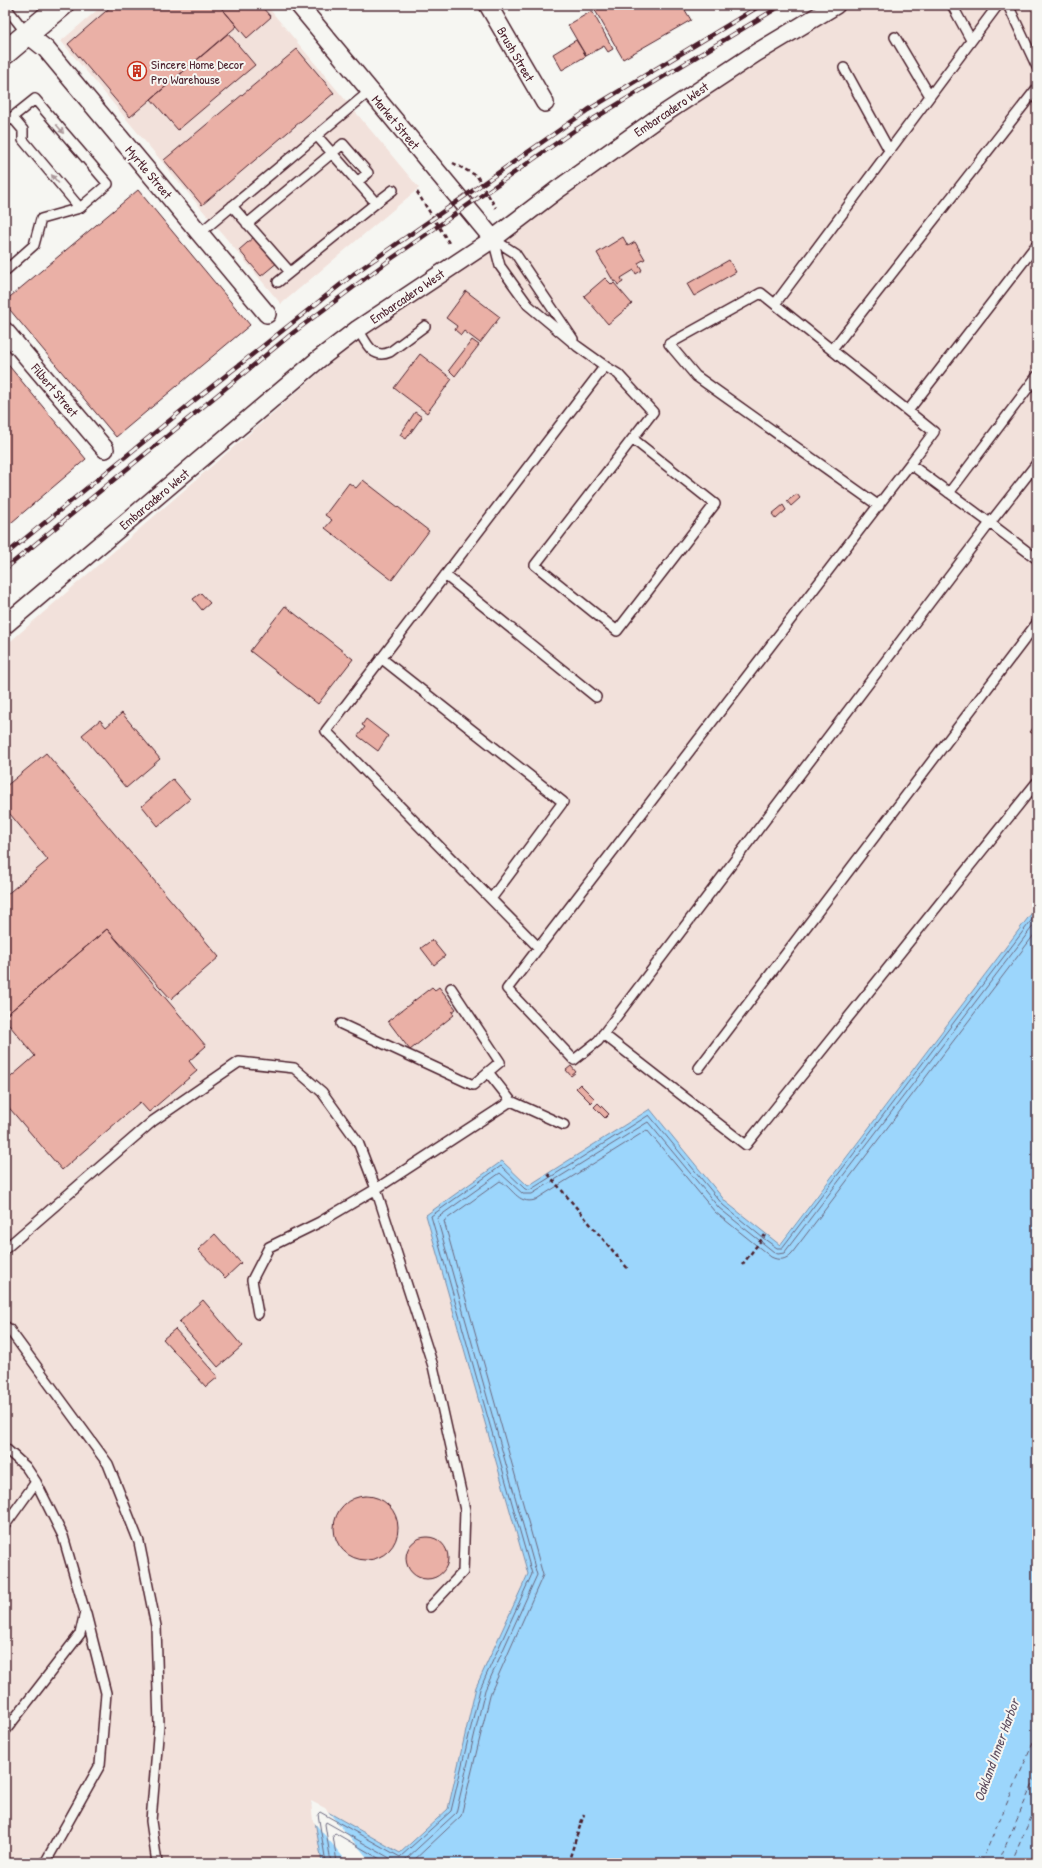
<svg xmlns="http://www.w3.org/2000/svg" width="1042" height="1868" viewBox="0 0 1042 1868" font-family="'Patrick Hand',sans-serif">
	<rect width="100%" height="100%" fill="#f6f6f2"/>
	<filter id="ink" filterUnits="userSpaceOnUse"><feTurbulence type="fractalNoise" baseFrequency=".025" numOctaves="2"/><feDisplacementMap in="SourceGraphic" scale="8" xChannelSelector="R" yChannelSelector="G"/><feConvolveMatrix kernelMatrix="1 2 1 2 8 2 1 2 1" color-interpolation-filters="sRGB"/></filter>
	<g filter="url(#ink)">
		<!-- built -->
		<path fill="#f2e1db" d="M103,5H266L419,188L281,304L61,41Z
			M854,5H1037V906L779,1245L726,1202L650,1109L528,1186L426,1215L528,1574L476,1687L448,1809L400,1853L313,1803L322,1863H5V646L343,352L646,134L773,51Z"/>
		<!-- water -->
		<path fill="#9cd6fc" stroke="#7b8da8" d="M1037,906V1863H322L312,1803L400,1853L448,1809L476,1687L528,1574L426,1215L502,1161L528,1186L650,1109L726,1202L780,1245Z"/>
		<!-- pier -->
		<path fill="#f6f6f2" d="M311,1801L325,1808L372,1863H348L313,1821Z"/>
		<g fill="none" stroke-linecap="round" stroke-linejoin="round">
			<!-- shore -->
			<path stroke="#6b687f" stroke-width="1" d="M326,1863L318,1814L320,1812L400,1857L451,1811L480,1689L532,1574L431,1216L501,1166L525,1189L530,1190L649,1115L723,1205L763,1238L777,1248H782L1037,913
				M331,1863L325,1824L326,1822L395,1861L401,1862L406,1859L456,1813L485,1690L537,1575L437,1218L500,1173L523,1194H532L648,1122L719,1208L774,1252L778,1254L784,1253L1037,921
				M337,1863L333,1835L335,1833L387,1863
				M411,1863L461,1816L491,1692L543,1575L444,1221L500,1181C512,1187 518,1205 535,1200L647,1130L715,1212L771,1257C779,1261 786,1260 792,1253L1037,931"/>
			<!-- ferry -->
			<path stroke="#5e4d5f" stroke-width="1" stroke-dasharray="5 4" stroke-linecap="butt" d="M981,1863L1037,1734
				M998,1863L1037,1774
				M1011,1863L1037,1804
				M1033,1863L1037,1853"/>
		</g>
		<!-- building -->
		<path fill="#eab0a6" stroke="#4a1f2b" d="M113,5H219L237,26L130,117L68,44Z
			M219,5H260L271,17L247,38Z
			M592,5H682L691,20L623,59Z
			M592,11L613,49L608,52L604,46L586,56L568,25Z
			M228,33L255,65L178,130L151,99Z
			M576,40L586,56L562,70L553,54Z
			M297,49L334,93L202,205L164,160Z
			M138,190L250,325L116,437L5,304V301Z
			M255,236L278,262L261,276L239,250Z
			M623,237L628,246L635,242L645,259L638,263L642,270L636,274L634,270L621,278L623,282L618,285L616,281L614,282L597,253Z
			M729,260L736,272L694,296L687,284Z
			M605,278L612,285L614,283L632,304L608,324L584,296Z
			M466,291L500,317L480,343L464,331L461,335L455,330L457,326L446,318Z
			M472,340L479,345L455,376L449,370Z
			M420,354L452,379L427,413L394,388Z
			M5,361L86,459L5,528Z
			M415,412L422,417L406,439L400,435Z
			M363,480L429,531L392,580L325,528L332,520L325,515L349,483L356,488Z
			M797,494L800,498L791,506L787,501Z
			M783,505L786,510L776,519L772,514Z
			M201,593L210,603L202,610L193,599Z
			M285,606L353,659L318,704L250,651Z
			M122,713L160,759L126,788L82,735L100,720L106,727Z
			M366,719L388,736L378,751L358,736L365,727L362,725Z
			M1037,723V736L1030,732Z
			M46,753L219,957L171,999L107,929L5,1016V896L48,860L5,808V787Z
			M173,779L190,799L158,826L142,806Z
			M107,929L206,1046L189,1061L197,1071L149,1112L140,1102L62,1170L5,1103V1082L35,1056L5,1020V1016Z
			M432,940L445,956L434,965L421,948Z
			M432,987L435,990L439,987L456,1009L452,1012L454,1015L410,1050L388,1021Z
			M571,1066L576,1072L571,1076L566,1070Z
			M580,1084L595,1099L591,1103L576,1088Z
			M598,1103L609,1114L605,1118L594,1107Z
			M215,1234L241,1263L225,1278L198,1250Z
			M203,1300L242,1346L218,1367L179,1322Z
			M175,1329L218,1377L206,1387L163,1339Z
			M334 1528a32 32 0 1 1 64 0a32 32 0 1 1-64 0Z
			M406 1558a21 21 0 1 1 42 0a21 21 0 1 1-42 0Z"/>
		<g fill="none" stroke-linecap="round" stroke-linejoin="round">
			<!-- lane casing -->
			<g stroke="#4a1f2b" stroke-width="12">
				<path id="lane" d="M952,5L971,40
					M1008,5L1037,67
					M5,6L27,34
					M895,37L930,96
					M844,68L889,150
					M12,117L23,130V140L80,208
					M5,123L35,99L108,184L80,208L41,219L34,245L5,271
					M376,203L393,190
					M232,206L290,272
					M247,224L343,144L368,173L357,182
					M200,233L370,91
					M493,239L500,266L528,305L577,346L605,366L326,731L539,948
					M493,239L515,253L573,339
					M278,282L376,203L317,136
					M775,304L998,5
					M358,329C366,342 372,360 390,352L425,326
					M832,350L1037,88
					M605,366L618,374L653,412L535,565L617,631L715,504L633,439
					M908,411L1037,244
					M1037,463L990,523L1037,559
					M910,464L990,523L598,1041L574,1060L507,989Z
					M949,493L1037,376
					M879,506L696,376L669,344L761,293L934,432L910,464
					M445,575L596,697
					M381,658L563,802L491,899
					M451,988L500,1062L488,1072
					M341,1024L473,1085L488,1072L511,1101
					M603,1034L746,1145L1037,782
					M699,1068L1037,623
					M5,1249L153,1121L239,1062L294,1068L322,1092L358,1142L376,1189L320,1222L269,1247L252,1280L258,1314
					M5,1326L9,1329L108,1464L139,1542L156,1626L159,1725L151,1821L157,1863
					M5,1448L26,1467L36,1482L63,1536L85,1612L80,1634L5,1731
					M5,1525L36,1482
					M430,1607L463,1572L465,1510L433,1366L376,1189L511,1101L564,1125
					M45,1863L100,1765L106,1693L86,1614"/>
			</g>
			<!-- street casing -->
			<g stroke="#4a1f2b" stroke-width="20">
				<path id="street" d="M299,5L493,239
					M488,5L545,103
					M27,34L46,49L267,314
					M5,331L105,449
					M5,625L319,359L358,329L493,239L557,190L659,117L756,53L836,5"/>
			</g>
			<!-- secondary casing -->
			<g stroke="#4a1f2b" stroke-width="25">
				<path id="secondary" d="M5,53L62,5"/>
			</g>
			<!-- path -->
			<path stroke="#4a1f2b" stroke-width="2.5" stroke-dasharray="4 3" stroke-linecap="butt" d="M453,163L477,176L496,208
				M417,192L449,243
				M548,1174L629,1270
				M742,1265L765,1235
				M568,1863L584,1814"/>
			<!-- lane -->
			<use href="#lane" stroke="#f6f6f2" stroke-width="9"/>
			<!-- street -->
			<use href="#street" stroke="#f6f6f2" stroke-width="17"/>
			<!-- secondary -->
			<use href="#secondary" stroke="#f6f6f2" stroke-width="22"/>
			<!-- rail casing -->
			<g stroke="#4a1f2b" stroke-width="4.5">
				<path id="rail" d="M5,555L191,403L355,273L588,110L761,5
					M5,569L294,332L391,259L575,130L782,5"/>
			</g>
			<!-- rail -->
			<use href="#rail" stroke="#f6f6f2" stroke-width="3" stroke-dasharray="9" stroke-linecap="butt"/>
		</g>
		<!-- one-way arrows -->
		<defs><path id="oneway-solid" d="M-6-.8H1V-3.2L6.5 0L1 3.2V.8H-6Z"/></defs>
		<g fill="#a99598">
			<use href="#oneway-solid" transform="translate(60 129) rotate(50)"/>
			<use href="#oneway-solid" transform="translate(55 179) rotate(-130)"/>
		</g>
	</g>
	<!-- icons -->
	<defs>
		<g id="building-ring" transform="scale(1)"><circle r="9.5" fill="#f6f6f2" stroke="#c8321e" stroke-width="1.5"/><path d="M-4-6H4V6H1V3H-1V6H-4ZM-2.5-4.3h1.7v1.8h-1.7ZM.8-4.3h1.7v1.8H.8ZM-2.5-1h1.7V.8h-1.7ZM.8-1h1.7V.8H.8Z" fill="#c8321e"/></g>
	</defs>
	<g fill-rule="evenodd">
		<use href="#building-ring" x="137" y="71"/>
	</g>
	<g text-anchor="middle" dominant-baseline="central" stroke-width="4" stroke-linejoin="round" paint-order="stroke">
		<!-- street labels -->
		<g font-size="13" fill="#4a1f2b" stroke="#f6f6f2">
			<text transform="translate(516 54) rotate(60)">Brush Street</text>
			<text transform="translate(671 109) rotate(-34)">Embarcadero West</text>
			<text transform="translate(396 122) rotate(50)">Market Street</text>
			<text transform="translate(149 172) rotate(50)">Myrtle Street</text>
			<text transform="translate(407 296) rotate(-34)">Embarcadero West</text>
			<text transform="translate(55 390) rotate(50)">Filbert Street</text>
			<text transform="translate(154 499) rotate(-40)">Embarcadero West</text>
		</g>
		<!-- poi labels -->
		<g font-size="13" fill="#4a1f2b" stroke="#f6f6f2" text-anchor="start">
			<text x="151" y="64">Sincere Home Decor<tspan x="151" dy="15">Pro Warehouse</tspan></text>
		</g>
		<!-- water labels -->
		<g font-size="14" font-style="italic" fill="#5e4d5f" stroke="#f6f6f2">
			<text transform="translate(996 1750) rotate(-70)">Oakland Inner Harbor</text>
		</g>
	</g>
	<!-- margin -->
	<rect width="1042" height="1868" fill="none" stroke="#f6f6f2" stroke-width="20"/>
	<rect x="10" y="10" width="1022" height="1848" fill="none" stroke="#4a1f2b" stroke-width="1.5" filter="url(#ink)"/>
</svg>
